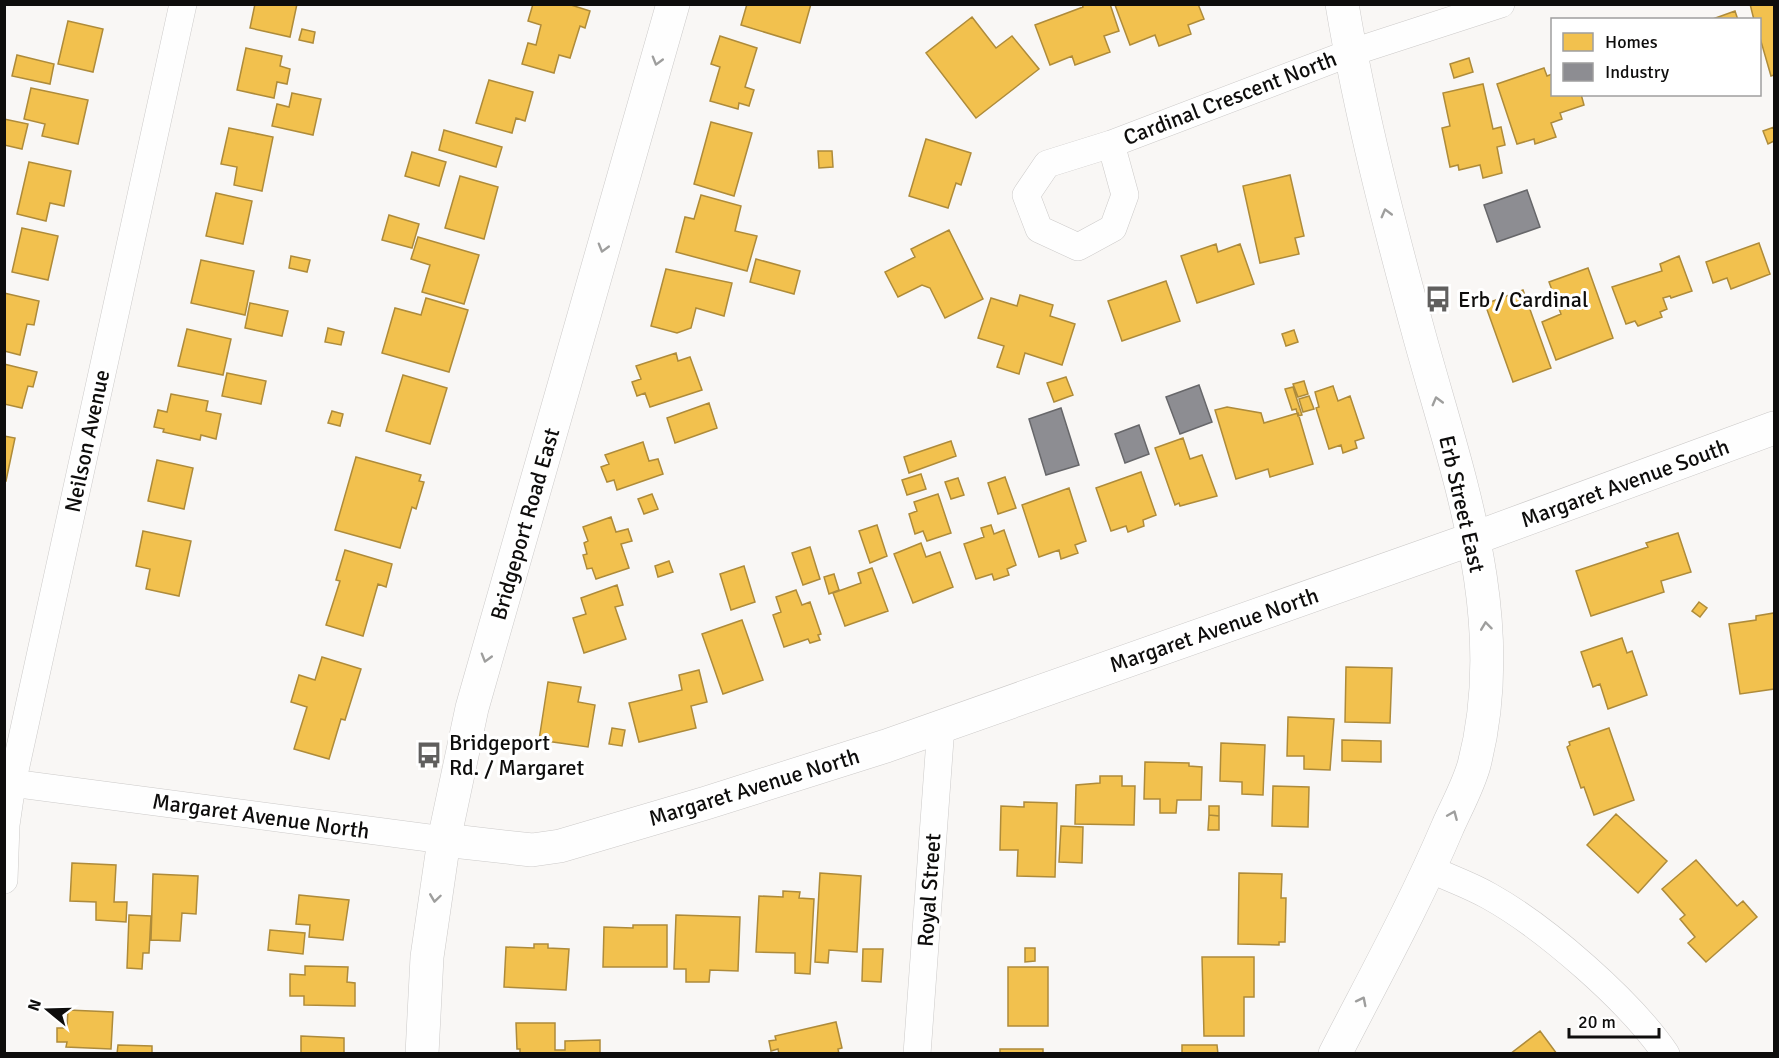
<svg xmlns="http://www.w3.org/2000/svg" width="1779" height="1058" viewBox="0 0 1779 1058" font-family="Signika,sans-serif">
	<rect width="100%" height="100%" fill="#f9f7f5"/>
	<!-- homes -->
	<path fill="#f2c14e" stroke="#ae8b3a" stroke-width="1.5" d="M255,4H297L290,37L250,28Z
		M533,4H568L590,11L585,28L580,26L570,58L559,55L554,73L522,64L528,43L536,45L541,25L528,21Z
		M747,4H811L800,43L741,25Z
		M1082,4H1110L1119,31L1104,36L1110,52L1075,65L1072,56L1050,65L1035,25L1083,7Z
		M1198,4L1204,19L1188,25L1191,34L1159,46L1155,35L1130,45L1115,5Z
		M1750,4H1774V75L1771,76L1760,38V20H1754Z
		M1735,11L1738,20H1710Z
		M972,17L996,48L1012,36L1039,69L976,118L926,53Z
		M68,21L103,29L93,72L58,64Z
		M302,29L315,32L313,43L299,40Z
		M720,36L757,48L745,87L754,90L749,106L739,103L738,109L710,101L720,67L711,64Z
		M246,48L282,56L280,66L290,69L287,84L277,82L274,98L237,90Z
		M17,55L54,64L50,84L12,76Z
		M1469,58L1473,72L1454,78L1450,64Z
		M1544,68L1547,76L1552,74V94H1581L1584,105L1560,113L1562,119L1551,123L1556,137L1535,144L1534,139L1517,144L1497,84Z
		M489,80L533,92L525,121L516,118L512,133L476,123Z
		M1483,84L1493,129L1501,127L1505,145L1497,147L1502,173L1483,178L1480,165L1459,170L1458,165L1450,167L1442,128L1450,126L1443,93Z
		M31,88L88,100L78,144L42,136L45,124L24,119Z
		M292,93L321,99L313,135L272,126L277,104L289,107Z
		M4,119L28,124L22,149L4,145Z
		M711,122L752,133L734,196L694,184Z
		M1774,127V141L1768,144L1763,131Z
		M229,128L273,137L262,191L234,185L237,167L221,164Z
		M444,130L502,147L496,167L439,150Z
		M926,139L971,153L961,185L956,183L948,208L909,196Z
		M818,151H832L833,167L819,168Z
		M412,152L446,162L439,186L405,176Z
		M29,162L71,171L64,206L50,203L46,221L17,214Z
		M1290,175L1304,236L1295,238L1299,254L1260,263L1243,186Z
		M460,176L498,187L484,239L445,228Z
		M216,193L252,201L243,244L206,236Z
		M701,195L741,206L735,231L757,236L747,271L676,252L685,217L694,219Z
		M389,215L419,224L412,248L382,240Z
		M22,228L58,236L48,280L12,272Z
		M949,230L983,299L945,318L930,288L922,285L898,297L885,272L915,257L911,249Z
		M418,237L479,255L464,304L422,292L430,265L411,259Z
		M1759,243L1770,274L1731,289L1727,278L1713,283L1706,262Z
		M1216,244L1218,252L1240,244L1254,284L1197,303L1181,256Z
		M291,256L310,260L307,272L289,268Z
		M1679,256L1692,291L1671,298L1670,296L1663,298L1667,309L1660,312L1662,317L1638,326L1635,321L1626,324L1612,287L1662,271L1660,264Z
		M756,259L800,271L794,294L750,282Z
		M201,260L254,271L245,315L191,303Z
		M1588,268L1613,338L1556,360L1542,322L1561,314L1549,282Z
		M666,269L732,283L724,316L696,308L691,328L677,333L651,326Z
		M1166,281L1180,321L1122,341L1108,301Z
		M1523,290L1551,368L1513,382L1485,304Z
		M4,293L39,301L34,325L27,324L20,355L4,351Z
		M1020,295L1053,305L1050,316L1075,324L1062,365L1025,353L1019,374L997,367L1004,346L978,338L991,298L1017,306Z
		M426,298L468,310L449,372L382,353L395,308L421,315Z
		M250,303L288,311L282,336L245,328Z
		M328,328L344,332L341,345L325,342Z
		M187,329L231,339L223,375L178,366Z
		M1294,330L1298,342L1286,346L1282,334Z
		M676,353L678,361L690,357L702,390L650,407L645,393L637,396L632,382L641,379L636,366Z
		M4,364L37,372L33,387L28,386L22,408L4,404Z
		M227,373L266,381L261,404L222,396Z
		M403,375L447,388L430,444L386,431Z
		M1066,377L1073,395L1054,402L1047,383Z
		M1304,381L1308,394L1298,397L1293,384Z
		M1333,386L1338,401L1350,396L1364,438L1355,441L1357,448L1343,453L1341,445L1329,449L1316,408L1319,407L1315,392Z
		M1293,387L1302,415L1298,416L1296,409L1292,410L1285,389Z
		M171,394L208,401L206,411L221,414L216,439L201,435L200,440L163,432L164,429L154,427L158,410L167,412Z
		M1309,396L1314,409L1303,412L1299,399Z
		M709,403L717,428L675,443L667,418Z
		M1227,407L1261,413L1264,423L1298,413L1313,464L1270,477L1268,469L1236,479L1215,410Z
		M332,411L343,414L340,426L328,423Z
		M4,436L15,438L6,481L4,480Z
		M1183,438L1190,459L1202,455L1217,496L1180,506L1179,503L1175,505L1155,448Z
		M951,441L956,456L909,473L904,457Z
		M643,442L649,461L658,459L663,474L617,490L614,480L607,482L601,467L609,464L605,455Z
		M356,457L421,475L419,481L424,482L416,509L412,507L400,548L335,530Z
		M157,460L193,468L184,509L148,501Z
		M1141,472L1156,515L1143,520L1144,526L1128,532L1126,526L1111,531L1096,488Z
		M921,474L926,489L907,495L902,480Z
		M1005,477L1016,508L998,514L988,483Z
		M958,478L964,495L951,499L945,482Z
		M1069,488L1086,541L1075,545L1078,553L1061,559L1059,550L1039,557L1022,505Z
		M652,494L658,509L644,514L638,499Z
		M938,494L951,533L927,541L923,531L915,534L909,514L917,511L914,502Z
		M611,517L616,532L628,529L632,541L621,544L629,568L596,579L592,568L587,569L583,555L587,554L584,543L588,541L583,527Z
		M877,525L887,556L870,563L859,531Z
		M991,525L994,534L1004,530L1016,565L1007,569L1009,575L994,580L992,574L976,579L964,544L984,537L981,528Z
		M143,531L191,541L179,596L146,589L150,569L136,566Z
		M1678,533L1691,572L1661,581L1664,592L1591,616L1576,571L1648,547L1646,543Z
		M921,543L926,557L940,552L953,587L913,603L894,554Z
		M810,547L820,579L803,585L792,553Z
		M345,550L392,564L386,587L378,584L363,636L326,625L340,581L336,580Z
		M669,561L673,572L658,577L655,566Z
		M744,566L755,602L731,610L720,574Z
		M872,568L888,611L845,626L833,593L861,583L858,573Z
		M834,574L839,590L829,594L824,577Z
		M617,585L623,605L615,607L626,639L584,653L573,618L586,614L581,598Z
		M796,590L802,605L810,602L821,634L818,635L820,640L810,643L808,639L784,647L773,615L781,612L776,597Z
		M1699,602L1707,608L1700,617L1692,611Z
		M1774,613V689L1740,694L1729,624L1756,620V616Z
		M742,620L763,680L723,694L702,634Z
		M1622,638L1627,653L1632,651L1647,695L1608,709L1600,684L1593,687L1581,652Z
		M322,657L361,669L345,720L341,719L329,759L294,749L307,707L291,702L299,675L315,680Z
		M1346,667L1392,668L1390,723L1345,722Z
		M699,670L707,702L691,706L696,728L639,742L629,703L682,690L679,675Z
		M548,682L581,687L578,702L595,705L588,747L539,740Z
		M1288,717L1334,719L1330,770L1304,769V756H1287Z
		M612,728L625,730L622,746L609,744Z
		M1609,728L1634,800L1594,815L1584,787L1581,788L1567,747L1570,745L1569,742Z
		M1342,740L1381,741V762L1342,761Z
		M1221,743L1265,745L1263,795L1242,794V782L1220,781Z
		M1145,762L1189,763V766L1202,767L1201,800H1177L1176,813H1160V799H1144Z
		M1100,776H1122V786H1135L1134,825L1075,824L1076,785L1100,783Z
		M1273,786L1309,787L1308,827L1272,826Z
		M1024,802L1057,803L1055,877L1017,876L1018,850H1000L1001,806L1024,807Z
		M1209,806H1219V816L1209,815Z
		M1616,814L1667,861L1638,893L1587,845Z
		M1209,815L1219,816V830H1208Z
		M1061,826L1083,827L1082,863L1059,862Z
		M1696,860L1737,906L1743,901L1757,917L1706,962L1688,943L1695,937L1680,919L1685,915L1662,889Z
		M72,863L116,865L114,902H127L126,922L96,920V902L70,901Z
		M820,873L861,876L857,952L829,950L828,963L815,962Z
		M1239,873L1282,874L1281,898H1286L1285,942H1279V945L1238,944Z
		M153,874L198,876L196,914L182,913L180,941L151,940Z
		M783,891L800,892L799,898L814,899L810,974L795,973V953L756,952L759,896L783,897Z
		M299,895L349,900L343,940L309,937L310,925L296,924Z
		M129,915L151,916L149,953H143L142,969L127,968Z
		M676,915L740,917L738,971L710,970L709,982H686V969H674Z
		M633,925H667V967H603L604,927L633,928Z
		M270,930L305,933L303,954L268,950Z
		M534,944H548V948L569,949L566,990L504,987L506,947L534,948Z
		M1025,948H1035V961L1025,962Z
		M863,949H883L881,982L862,981Z
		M1202,957H1254V997H1244V1036H1204Z
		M305,966L348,967L347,982L355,983V1006L304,1005V996H290V974L305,975Z
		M1008,967H1048V1026H1008Z
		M68,1010L113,1012L111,1049L66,1047L67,1042H57V1028H67Z
		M836,1022L842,1048L838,1049L839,1054H779L778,1049L771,1051L769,1041L776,1040L775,1036Z
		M516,1023H555V1050H565V1041L600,1040V1054H520V1049H517Z
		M1540,1031L1557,1054H1510Z
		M301,1036L344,1038V1053L352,1054H301Z
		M118,1045L152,1046V1054H117Z
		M1182,1045H1217L1218,1054H1182Z
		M1000,1049H1043V1054H1000Z"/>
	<!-- industry -->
	<path fill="#8d8d92" stroke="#67676a" stroke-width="1.5" d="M1527,190L1540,227L1497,242L1484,205Z
		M1199,385L1212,422L1180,434L1166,397Z
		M1061,408L1079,465L1046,475L1029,419Z
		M1139,425L1149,454L1125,463L1115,434Z"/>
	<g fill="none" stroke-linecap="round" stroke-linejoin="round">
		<!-- minor casing -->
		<g stroke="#cccac9" stroke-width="28">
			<path id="minor" d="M1111,144L1125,195L1113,228L1078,247L1039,229L1026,195L1047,164L1111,144L1350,53L1501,4
				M4,782L444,840
				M1430,869C1449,878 1470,885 1489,896C1545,927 1630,1001 1666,1054
				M4,880L6,825L12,784L183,4
				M917,1054L941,726"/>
		</g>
		<!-- tertiary casing -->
		<g stroke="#cccac9" stroke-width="34">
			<path id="tertiary" d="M444,840L532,850L560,846L706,803L886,746L1475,538L1774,428"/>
		</g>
		<!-- secondary casing -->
		<g stroke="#cccac9" stroke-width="34">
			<path id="secondary" d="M422,1054L427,957L444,840L472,708L673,4
				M1335,1054C1374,978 1415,904 1448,826C1457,806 1468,786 1474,765C1512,620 1458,476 1420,338C1390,228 1361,117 1342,4"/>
		</g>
		<!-- minor -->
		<use href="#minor" stroke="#fefefe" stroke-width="27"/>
		<!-- tertiary -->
		<use href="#tertiary" stroke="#fefefe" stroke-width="33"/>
		<!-- secondary -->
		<use href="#secondary" stroke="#fefefe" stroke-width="33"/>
	</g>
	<!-- one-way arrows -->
	<defs><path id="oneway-chevron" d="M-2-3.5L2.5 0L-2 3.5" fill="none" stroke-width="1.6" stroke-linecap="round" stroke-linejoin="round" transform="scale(1.5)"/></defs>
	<g stroke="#9e9e9d">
		<use href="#oneway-chevron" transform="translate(657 61) rotate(106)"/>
		<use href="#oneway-chevron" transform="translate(1386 213) rotate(-105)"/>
		<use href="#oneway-chevron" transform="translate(603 248) rotate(106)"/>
		<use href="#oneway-chevron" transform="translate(1437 401) rotate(-105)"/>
		<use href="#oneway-chevron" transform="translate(1486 626) rotate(-97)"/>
		<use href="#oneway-chevron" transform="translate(486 658) rotate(106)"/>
		<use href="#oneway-chevron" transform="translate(1453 815) rotate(-67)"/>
		<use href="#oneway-chevron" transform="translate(435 898) rotate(98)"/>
		<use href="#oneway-chevron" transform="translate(1362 1001) rotate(-63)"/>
	</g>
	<!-- icons -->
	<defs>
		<g id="bus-bare" transform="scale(2.07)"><path d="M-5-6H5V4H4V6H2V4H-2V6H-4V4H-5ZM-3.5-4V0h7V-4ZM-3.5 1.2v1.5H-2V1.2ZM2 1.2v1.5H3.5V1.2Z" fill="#605f5e" stroke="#fff" stroke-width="2.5" paint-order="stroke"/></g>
	</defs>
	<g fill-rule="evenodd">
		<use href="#bus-bare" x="1438" y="299"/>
		<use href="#bus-bare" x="429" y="755"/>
	</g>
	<g text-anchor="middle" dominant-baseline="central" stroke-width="6" stroke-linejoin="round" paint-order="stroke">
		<!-- street labels -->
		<g font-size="22" fill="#0e0d0c" stroke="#fff">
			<text transform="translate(1230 98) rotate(-21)">Cardinal Crescent North</text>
			<text transform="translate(87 441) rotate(-78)">Neilson Avenue</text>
			<text transform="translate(1625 483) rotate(-20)">Margaret Avenue South</text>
			<text transform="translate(1462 504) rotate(77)">Erb Street East</text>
			<text transform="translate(525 524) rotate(-74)">Bridgeport Road East</text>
			<text transform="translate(1214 630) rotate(-19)">Margaret Avenue North</text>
			<text transform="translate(754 787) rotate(-17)">Margaret Avenue North</text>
			<text transform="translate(261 816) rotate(8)">Margaret Avenue North</text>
			<text transform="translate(929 890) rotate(-86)">Royal Street</text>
		</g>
		<!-- poi labels -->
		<g font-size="22" fill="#0e0d0c" stroke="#fff" text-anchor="start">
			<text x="1458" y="299">Erb / Cardinal</text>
			<text x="449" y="742">Bridgeport<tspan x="449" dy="25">Rd. / Margaret</tspan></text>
		</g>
	</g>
	<!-- border -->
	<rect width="1779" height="1058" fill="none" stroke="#0e0d0c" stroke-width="12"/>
	<!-- legend -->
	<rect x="1551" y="18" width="210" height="78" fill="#ffffff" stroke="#9f9e9e" stroke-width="1.5"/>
	<rect x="1563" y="33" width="30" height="18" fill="#f2c14e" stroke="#9f9e9e" stroke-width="1.5"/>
	<text x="1605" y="48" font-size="18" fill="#0e0d0c">Homes</text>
	<rect x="1563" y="63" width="30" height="18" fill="#8d8d92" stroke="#9f9e9e" stroke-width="1.5"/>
	<text x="1605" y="78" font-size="18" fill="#0e0d0c">Industry</text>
	<!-- north arrow -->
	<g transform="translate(48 1010) rotate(289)" stroke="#ffffff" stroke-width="4.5" paint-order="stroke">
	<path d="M0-4.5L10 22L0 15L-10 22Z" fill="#0e0d0c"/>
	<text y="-9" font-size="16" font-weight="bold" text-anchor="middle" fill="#0e0d0c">N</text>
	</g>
	<!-- scale -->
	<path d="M1569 1028v9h90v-9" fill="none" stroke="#0e0d0c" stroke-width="3"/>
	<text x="1578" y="1028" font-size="18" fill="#0e0d0c" stroke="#ffffff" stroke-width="4.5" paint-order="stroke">20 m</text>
</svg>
